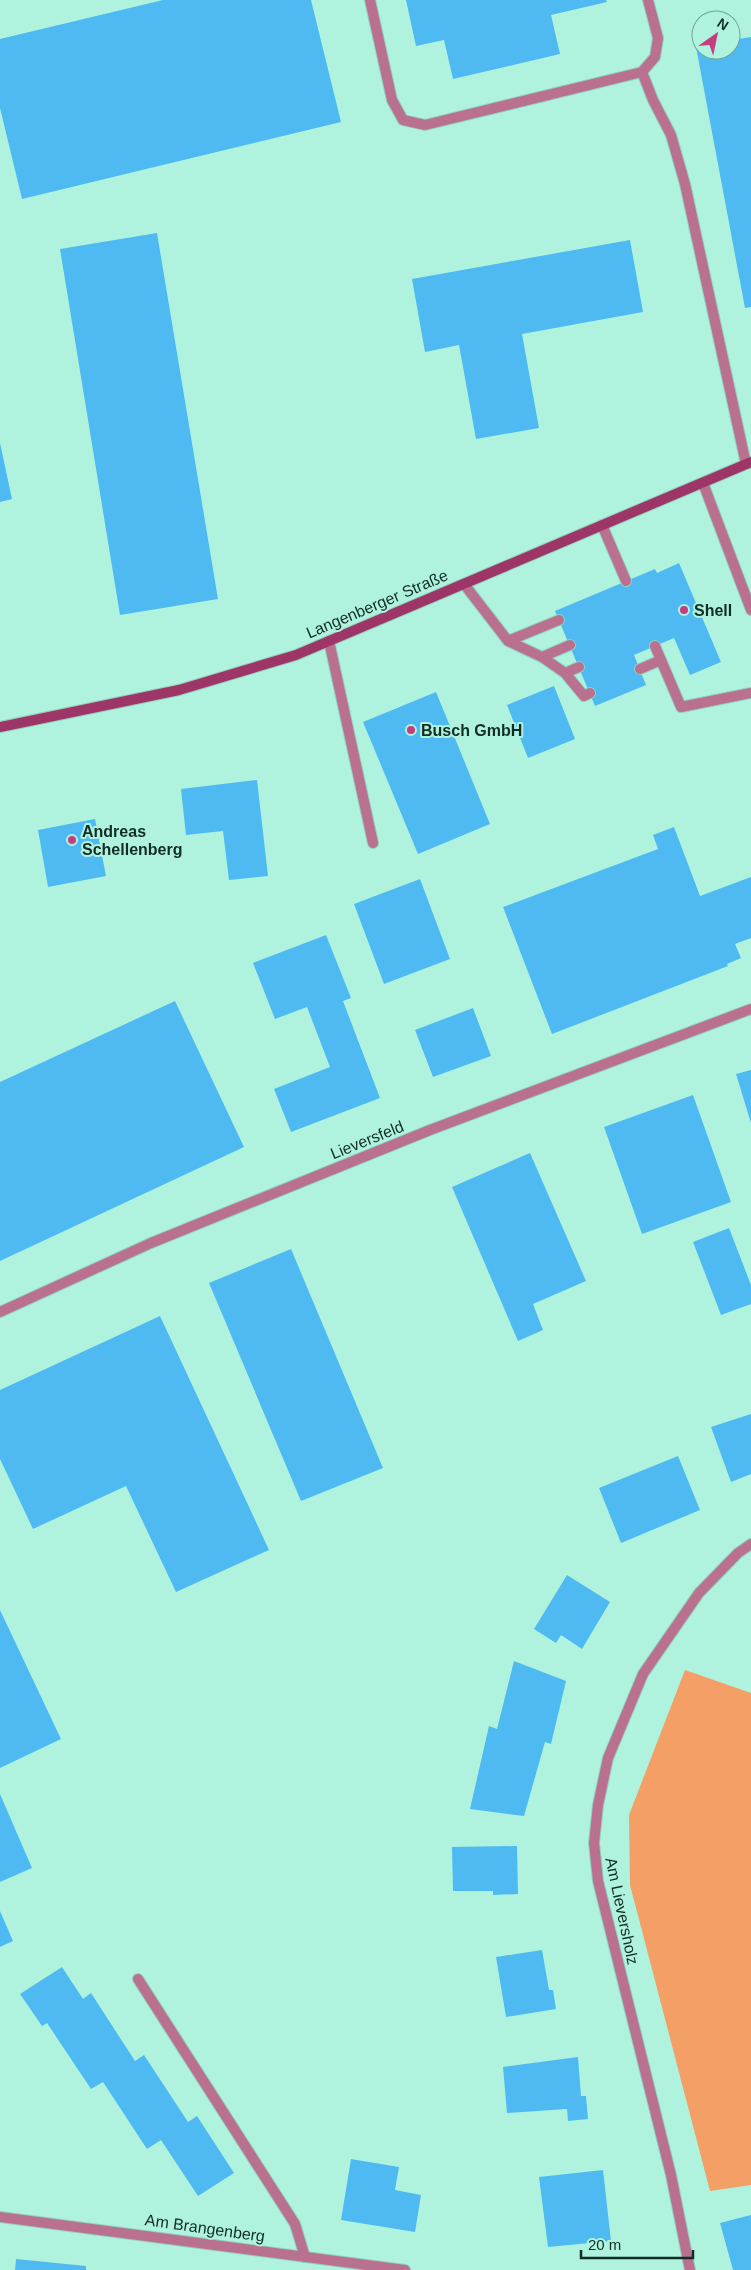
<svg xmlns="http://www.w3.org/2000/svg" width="751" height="2270" viewBox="0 0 751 2270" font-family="Helvetica,sans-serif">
	<rect width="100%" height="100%" fill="#aff3df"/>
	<!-- green -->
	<path fill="#f39f66" d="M685,1670L751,1693V2185L710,2191L630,1885L629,1815Z"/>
	<!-- building -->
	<path fill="#4fbaf1" d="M163,0H311L341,122L22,199L0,108V39Z
		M406,0H606L607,2L551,15L560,54L453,79L444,40L416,46Z
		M751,37V307L745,308L696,47L701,46V50H731V40Z
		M157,233L218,599L120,615L60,249Z
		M630,240L643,312L522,334L539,428L476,439L459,345L425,352L412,279Z
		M0,443L12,499L0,502Z
		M679,563L721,662L690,675L674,638L634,655L646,685L595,706L555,611L655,569L657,573Z
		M554,686L575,739L528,758L507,705Z
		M436,692L490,824L418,854L363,722Z
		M257,780L268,876L229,880L223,831L186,835L181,789Z
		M95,819L106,876L48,887L38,830Z
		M674,827L700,896L751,877V938L735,944L741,958L727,964L728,966L552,1034L503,907L658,849L653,835Z
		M420,879L450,959L384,984L354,904Z
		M326,935L351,998L343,1001L380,1098L291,1132L274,1089L330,1067L307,1007L275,1019L253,963Z
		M175,1001L244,1147L0,1261V1082Z
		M473,1008L491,1056L433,1077L415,1030Z
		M751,1070V1123L736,1074Z
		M693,1095L731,1202L642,1234L604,1127Z
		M530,1153L586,1281L533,1304L543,1330L518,1341L452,1187Z
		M729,1228L751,1285V1304L721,1315L693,1242Z
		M291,1249L383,1468L301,1501L209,1283Z
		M160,1316L269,1550L176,1592L126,1486L33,1529L0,1459V1390Z
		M751,1414V1474L731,1482L711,1427Z
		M678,1456L700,1510L621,1543L599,1488Z
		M567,1575L610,1602L582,1649L561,1635L556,1643L534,1629Z
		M0,1610L61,1739L0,1768Z
		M514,1661L566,1681L551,1744L545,1742L524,1816L470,1809L489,1726L497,1729Z
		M0,1794L32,1868L0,1882Z
		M517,1846L518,1894L493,1895V1891H453L452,1847Z
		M0,1911L13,1941L0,1947Z
		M542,1950L549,1990H553L556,2009L506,2017L496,1957Z
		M62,1967L83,1999L91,1993L135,2061L144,2055L188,2122L197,2116L234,2173L198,2196L161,2140L147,2149L103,2082L91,2089L47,2023L42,2026L20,1994Z
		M578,2057L581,2096H586L588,2119L568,2121L567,2109L507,2113L503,2067Z
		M351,2159L399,2167L395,2190L421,2195L415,2232L341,2220Z
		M603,2170L611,2241L548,2247L539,2177Z
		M751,2215V2270H733L720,2223Z
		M16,2259L86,2266V2270H15Z"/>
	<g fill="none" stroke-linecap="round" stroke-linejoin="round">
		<!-- lane casing -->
		<g stroke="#93cfbe" stroke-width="12">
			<path id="lane" d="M370,0L392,100L403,120L425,125L642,72L655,57L658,38L648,0
				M642,72L653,100L671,135L685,184L746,464
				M602,525L626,581
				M464,584L508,641L559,620
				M329,641L373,843
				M508,641L542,657L570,645
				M655,646L681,707L751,693
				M542,657L565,673L579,667
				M640,669L661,660
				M565,673L584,696L590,693
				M138,1979L295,2224L305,2257"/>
		</g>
		<!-- street casing -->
		<g stroke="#93cfbe" stroke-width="12">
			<path id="street" d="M703,483L751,610
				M0,1312L151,1243L430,1130L751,1009
				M0,2217L405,2270
				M690,2270L671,2175L598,1881L594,1843L598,1805L608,1758L643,1674L699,1593L738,1553L751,1544"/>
		</g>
		<!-- secondary casing -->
		<g stroke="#93cfbe" stroke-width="12">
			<path id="secondary" d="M0,727L179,690L296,655L751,462"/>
		</g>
		<!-- lane -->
		<use href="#lane" stroke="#b9718f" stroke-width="10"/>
		<!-- street -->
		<use href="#street" stroke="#b9718f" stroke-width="10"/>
		<!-- secondary -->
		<use href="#secondary" stroke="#9e3567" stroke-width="10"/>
	</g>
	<!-- markers -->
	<g fill="#c43e7f" stroke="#aff3df" stroke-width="2">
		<circle cx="684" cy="610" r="5"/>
		<circle cx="411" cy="730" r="5"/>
		<circle cx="72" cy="840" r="5"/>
	</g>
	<g text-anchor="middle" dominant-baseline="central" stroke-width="4" stroke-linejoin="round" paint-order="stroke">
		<!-- street labels -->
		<g font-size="16" fill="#122d26" stroke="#aff3df">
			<text transform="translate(377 604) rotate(-23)">Langenberger Straße</text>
			<text transform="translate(367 1140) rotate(-22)">Lieversfeld</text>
			<text transform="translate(622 1911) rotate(78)">Am Lieversholz</text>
			<text transform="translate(205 2228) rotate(8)">Am Brangenberg</text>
		</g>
		<!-- poi labels -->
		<g font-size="16" font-weight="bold" fill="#122d26" stroke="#aff3df" text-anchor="start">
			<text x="694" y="610">Shell</text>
			<text x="421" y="730">Busch GmbH</text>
			<text x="82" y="831">Andreas<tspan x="82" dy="18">Schellenberg</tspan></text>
		</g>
	</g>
	<!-- north arrow -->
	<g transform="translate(716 35) rotate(33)"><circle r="24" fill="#aff3df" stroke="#70a495"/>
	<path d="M0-4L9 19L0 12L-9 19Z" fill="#c43e7f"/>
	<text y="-8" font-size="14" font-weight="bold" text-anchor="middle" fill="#122d26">N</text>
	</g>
	<!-- scale -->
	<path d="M581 2250v8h112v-8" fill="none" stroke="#122d26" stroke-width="2.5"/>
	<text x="588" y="2250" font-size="15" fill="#122d26" stroke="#aff3df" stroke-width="4" paint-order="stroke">20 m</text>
</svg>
